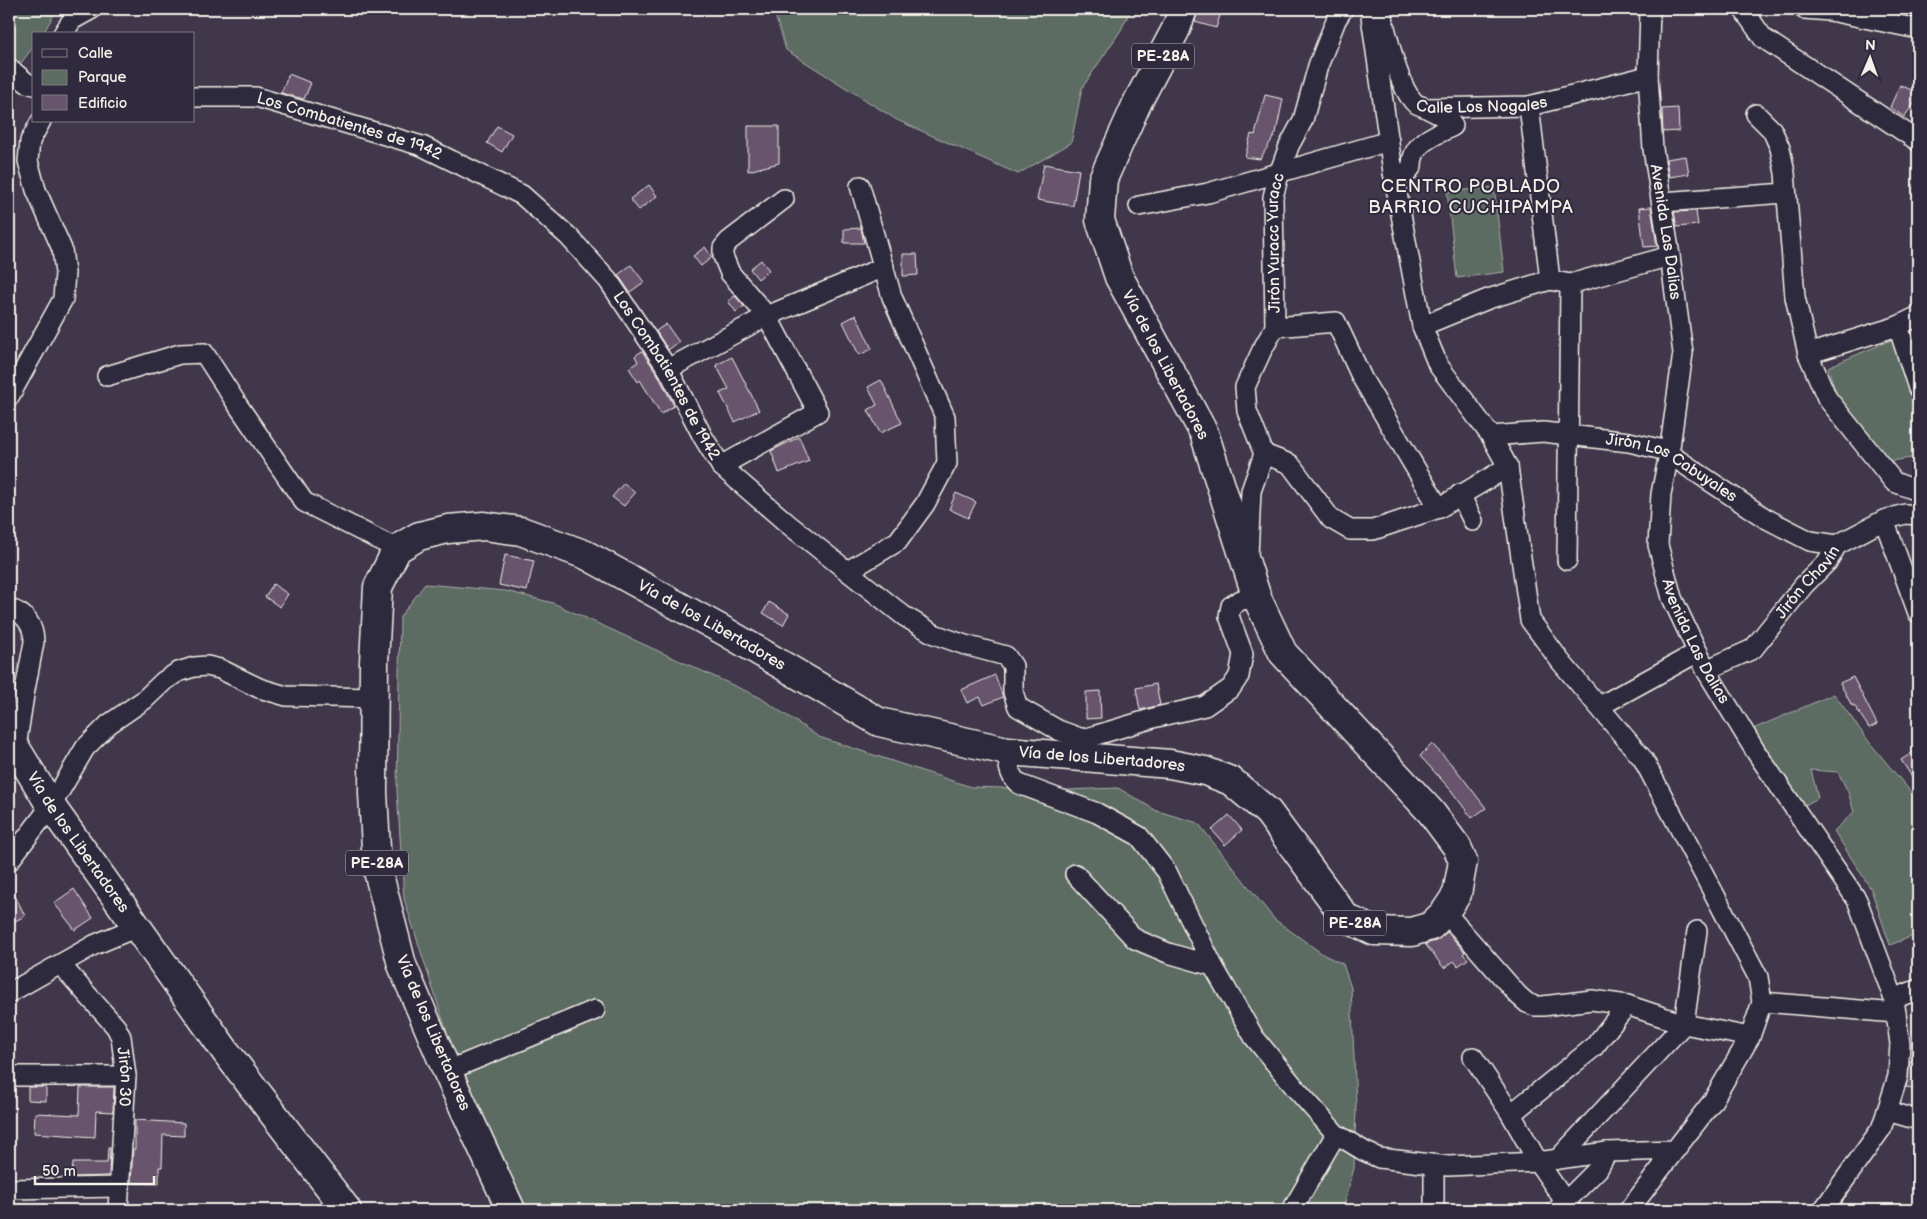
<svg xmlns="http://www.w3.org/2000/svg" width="1927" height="1219" viewBox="0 0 1927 1219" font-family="'Balsamiq Sans',sans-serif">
	<rect width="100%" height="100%" fill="#40374b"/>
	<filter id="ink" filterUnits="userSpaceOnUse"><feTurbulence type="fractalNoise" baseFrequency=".02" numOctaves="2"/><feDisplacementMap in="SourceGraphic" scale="10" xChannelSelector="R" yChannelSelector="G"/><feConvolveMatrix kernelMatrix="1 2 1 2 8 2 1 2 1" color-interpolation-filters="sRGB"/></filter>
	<g filter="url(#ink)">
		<!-- green -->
		<path fill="#5c6c63" stroke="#a8aea6" d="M9,9H57L43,34H34V46L12,75L9,70Z
			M773,9H1131L1121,30L1082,88L1071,143L1018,174L897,120L786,50Z
			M1494,187L1504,272L1457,278L1447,192Z
			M1898,337L1918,396V457L1891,461L1841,412L1828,367Z
			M425,584L506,591L553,603L759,697L819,737L971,787L1068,790L1118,788L1157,811L1198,823L1274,919L1324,955L1343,964L1351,988L1356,1105L1354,1168L1343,1210H527L451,1045L404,899L397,790L400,617Z
			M1834,694L1870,743L1915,797H1918V934L1890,945L1871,889L1834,831L1854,812L1848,792L1838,772L1811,770L1818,798L1805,805L1753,729Z"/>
		<!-- building -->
		<path fill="#67546d" stroke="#f4f1e8" d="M1198,9H1222L1216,28L1195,22Z
			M289,74L311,83L304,99L281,93Z
			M1900,85L1918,93V98L1904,117L1890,107Z
			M1265,95L1283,99L1276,133L1260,159L1245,157L1251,134L1255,135Z
			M1678,108L1679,131L1663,132L1662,109Z
			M497,126L512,134L502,152L487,143Z
			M748,126H779V163L748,171Z
			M1686,156L1689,174L1669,177L1666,159Z
			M1044,164L1079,170L1073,206L1037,200Z
			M649,185L657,196L639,210L630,199Z
			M1651,207L1657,246L1644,247L1639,208Z
			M1696,211L1698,225L1677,227L1674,212Z
			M861,228L864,243H844V229Z
			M705,247L712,257L701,266L693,256Z
			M903,254H917L918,275L903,276Z
			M761,260L769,270L758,279L750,269Z
			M631,265L644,282L630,292L618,275Z
			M735,296L744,306L736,312L728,301Z
			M856,315L872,349L859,355L843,322Z
			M666,324L679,342L668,350L656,331Z
			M642,351L658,375L674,406L661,414L640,380L638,382L629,368L638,362L635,356Z
			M732,357L759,410L735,422L720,393L729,389L716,365Z
			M881,380L902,423L880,433L868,410L877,405L868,387Z
			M799,437L809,461L779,473L771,451Z
			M624,483L635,493L624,506L612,497Z
			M956,493L976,502L968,518L949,509Z
			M505,555L534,561L527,591L499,585Z
			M273,584L288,594L280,607L265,597Z
			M769,602L789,614L783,625L763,613Z
			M995,675L1003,697L984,705L980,697L967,703L961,690Z
			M1853,677L1877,724L1869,728L1854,705L1852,706L1840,683Z
			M1156,684L1160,705L1140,710L1136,688Z
			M1100,691L1101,718L1086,719V692Z
			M1432,744L1455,768L1486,808L1472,818L1450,789L1420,756Z
			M1918,749V786L1901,760Z
			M1229,815L1242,830L1225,845L1212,830Z
			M9,883L25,916L9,924Z
			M74,889L93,918L75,930L54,903Z
			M1447,932L1465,952L1463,954L1468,959L1458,966L1454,961L1444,968L1425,944L1436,941Z
			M1910,1061L1918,1063V1089L1906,1087Z
			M28,1087H46V1101L28,1100Z
			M80,1087H114L113,1112L96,1111L95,1137L34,1133L35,1113L79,1115Z
			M135,1120L184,1123V1136L163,1135L162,1167H159V1184L131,1183L133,1149H135Z
			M108,1148H110L109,1176L72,1177L73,1163H107Z"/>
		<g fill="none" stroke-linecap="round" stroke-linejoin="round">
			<!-- minor casing -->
			<g stroke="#f4f1e8" stroke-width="22">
				<g id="minor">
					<path id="s1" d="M1380,9C1387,32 1397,84 1413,101C1416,105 1422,106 1427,108L1529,106L1648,76"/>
					<path id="s2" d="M1650,9L1648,76L1653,149L1670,256L1683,353L1669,454L1661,494L1658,545L1672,598L1706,670L1756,752L1857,900L1894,999L1900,1044L1898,1076L1887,1111L1881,1129L1823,1210"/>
					<path d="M1743,9L1763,38L1918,141"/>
					<path d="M1804,9L1830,11L1918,29"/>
					<path d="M63,34L72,20L92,9"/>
					<path d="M9,68L27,83L34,85"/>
					<path id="s3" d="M194,97H256L422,146L522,195L569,237L608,280L668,369L703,437L721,466L788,524L904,616L934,634L965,645L1006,656L1013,666V692L1018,707L1058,730L1083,739"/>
					<path d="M1529,106L1550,280"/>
					<path d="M1756,114L1772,130L1780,148L1785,173L1795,297L1808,354L1827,398L1894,482L1918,491"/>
					<path d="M1393,172L1407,173L1412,166C1412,142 1434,136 1453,126L1448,119L1428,109"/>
					<path d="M1662,202L1786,193"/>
					<path d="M1139,206L1208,193L1389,141"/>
					<path d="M1422,326L1488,299L1550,280L1570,284L1670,256"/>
					<path d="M1898,326L1918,388"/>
					<path d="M1275,327L1336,322L1362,378L1439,508"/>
					<path d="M1808,354L1898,326L1918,316"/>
					<path d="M668,369L767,316L884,267"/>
					<path d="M107,376L180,354L204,353L237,404L304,502L397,549"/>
					<path d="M9,397L63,299L65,273L62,249L36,190L28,161L30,141L41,121"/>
					<path id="s4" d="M1491,436L1543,432L1629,442L1663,450L1765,518L1810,541L1837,545"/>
					<path d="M1264,454L1290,464L1331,519L1350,530H1373L1439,508L1508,467"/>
					<path d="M721,466L818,412L767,316L730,273L723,256V248L729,241L784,199"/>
					<path d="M1460,494L1473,521"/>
					<path d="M1884,520L1918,613"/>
					<path id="s5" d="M1248,556L1251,491L1264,454L1247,411L1245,387L1262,350L1275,327L1273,197L1279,174L1289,146L1303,120L1318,66L1336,20L1343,9"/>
					<path d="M1567,560L1570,284"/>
					<path d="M848,571L898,541L925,504L947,463L945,417L892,297L860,186"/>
					<path d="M9,609C25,612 34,626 34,642L24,695L16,747"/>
					<path id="s6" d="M1706,670L1753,649L1804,585L1827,562L1837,545L1884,520L1905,514L1918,515"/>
					<path d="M1600,706L1698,652"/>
					<path d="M1073,747L1083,739L1157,717L1205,706L1231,688L1239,676L1243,654L1229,616L1231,606L1241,600L1257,598"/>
					<path d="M1007,751C1009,765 1008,775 1019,784L1097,813L1139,836L1167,872L1213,966L1254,1037L1297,1090L1336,1134L1364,1151L1379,1158L1448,1166L1538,1162L1607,1152L1675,1150L1712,1102L1750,1037L1762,1002L1758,977L1643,759L1561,662L1530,620L1508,467L1491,436L1438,365L1422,326L1393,172L1370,9"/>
					<path d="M9,861L51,806L85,748L109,724L144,700L164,681L178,672L194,667L207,666L220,669L259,688L286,696L375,698"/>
					<path d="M1075,874L1135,939L1168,953L1213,966"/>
					<path d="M1445,912L1518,995L1527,1003L1535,1006H1543L1592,1000L1627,1005L1684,1024L1750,1037"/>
					<path id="s7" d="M61,965L116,1027L121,1037L126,1076L118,1210"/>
					<path d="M9,993L94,945L137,927"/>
					<path d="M1894,999L1918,989"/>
					<path d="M1762,1002L1896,1013"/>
					<path d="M1473,1057L1511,1114L1538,1162L1571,1210"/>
					<path d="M447,1071L595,1010"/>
					<path d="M9,1076H126"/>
					<path d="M1887,1111L1918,1120"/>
					<path d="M1511,1114L1594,1047L1627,1005"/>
					<path d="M1558,1159L1684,1024L1697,931"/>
					<path d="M1434,1165V1210"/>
					<path d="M9,1189L120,1187"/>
					<path d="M1292,1210L1336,1134"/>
					<path d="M1557,1210L1598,1169L1607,1152"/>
					<path d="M1629,1210L1675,1150"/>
				</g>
			</g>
			<!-- highway casing -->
			<g stroke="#f4f1e8" stroke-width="31">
				<g id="highway">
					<path id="s8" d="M9,737L51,806L226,1052L347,1210"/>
					<path id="s9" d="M511,1210L447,1071L402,965L377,867L373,793L374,662L378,587L397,549L419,536L448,529L484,526L521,531L586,555L726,632L879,722L1007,751L1170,764L1205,771L1231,781L1268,812L1346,918L1374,931L1412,932L1431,926L1445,912L1457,894L1463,861L1457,847L1431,812L1283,653L1257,598L1204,433L1119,277L1100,220L1103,179L1138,101L1176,29L1183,9"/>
				</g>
			</g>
			<!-- minor -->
			<use href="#minor" stroke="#2f2a3d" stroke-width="19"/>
			<!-- highway -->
			<use href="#highway" stroke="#2f2a3d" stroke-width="28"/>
		</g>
	</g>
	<g text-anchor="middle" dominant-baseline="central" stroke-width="4" stroke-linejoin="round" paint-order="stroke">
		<!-- shield labels -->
		<g fill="#2f2a3d" stroke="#b9b5b5" stroke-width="1">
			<rect x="1132" y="43.5" width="62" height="25" rx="4"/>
			<rect x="346" y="850.5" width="62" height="25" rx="4"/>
			<rect x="1324" y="910.5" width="62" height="25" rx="4"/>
		</g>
		<g font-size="15" font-weight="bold" fill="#f4f1e8">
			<text x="1163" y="56">PE-28A</text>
			<text x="377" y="863">PE-28A</text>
			<text x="1355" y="923">PE-28A</text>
		</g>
		<!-- street labels -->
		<g font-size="16" fill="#f4f1e8" stroke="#2f2a3d">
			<text stroke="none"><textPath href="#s1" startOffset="169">Calle Los Nogales</textPath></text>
			<text stroke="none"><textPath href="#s3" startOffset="160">Los Combatientes de 1942</textPath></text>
			<text stroke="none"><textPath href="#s2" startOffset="224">Avenida Las Dalias</textPath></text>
			<text stroke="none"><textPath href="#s5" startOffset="326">Jirón Yuracc Yuracc</textPath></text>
			<text transform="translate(1165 365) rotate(62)">Vía de los Libertadores</text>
			<text stroke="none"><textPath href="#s3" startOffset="580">Los Combatientes de 1942</textPath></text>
			<text stroke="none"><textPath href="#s4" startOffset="188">Jirón Los Cabuyales</textPath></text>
			<text stroke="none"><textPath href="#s6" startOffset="138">Jirón Chavín</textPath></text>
			<text stroke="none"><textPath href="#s9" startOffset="1034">Vía de los Libertadores</textPath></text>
			<text stroke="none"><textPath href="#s2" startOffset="644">Avenida Las Dalias</textPath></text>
			<text stroke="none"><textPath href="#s9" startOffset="1454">Vía de los Libertadores</textPath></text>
			<text stroke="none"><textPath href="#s8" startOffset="126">Vía de los Libertadores</textPath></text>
			<text transform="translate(433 1033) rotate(67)">Vía de los Libertadores</text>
			<text stroke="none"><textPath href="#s7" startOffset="134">Jirón 30</textPath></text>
		</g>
		<!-- neighbourhood labels -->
		<g font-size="18" letter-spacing="1" fill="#f4f1e8" stroke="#2f2a3d">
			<text x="1471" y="186">CENTRO POBLADO<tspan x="1471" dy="21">BARRIO CUCHIPAMPA</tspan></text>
		</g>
	</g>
	<!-- margin -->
	<rect width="1927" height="1219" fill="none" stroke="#2f2a3d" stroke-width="30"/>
	<rect x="15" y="15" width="1897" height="1189" fill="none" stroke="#f4f1e8" stroke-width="2" filter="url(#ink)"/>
	<!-- legend -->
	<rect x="32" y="32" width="162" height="90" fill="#2f2a3d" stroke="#7e7a81"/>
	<rect x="42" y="49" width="25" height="8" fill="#2f2a3d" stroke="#7e7a81"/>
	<text x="78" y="58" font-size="15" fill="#f4f1e8">Calle</text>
	<rect x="42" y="70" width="25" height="15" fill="#5c6c63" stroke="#7e7a81"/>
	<text x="78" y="82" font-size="15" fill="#f4f1e8">Parque</text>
	<rect x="42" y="95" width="25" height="15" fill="#67546d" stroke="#7e7a81"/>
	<text x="78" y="108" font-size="15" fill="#f4f1e8">Edificio</text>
	<!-- north arrow -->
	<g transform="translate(1870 58) rotate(2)" stroke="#2f2a3d" stroke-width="4" paint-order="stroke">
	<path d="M0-4L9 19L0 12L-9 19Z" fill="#f4f1e8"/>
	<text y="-8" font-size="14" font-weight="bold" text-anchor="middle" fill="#f4f1e8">N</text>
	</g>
	<!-- scale -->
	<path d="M35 1176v8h119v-8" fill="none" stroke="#f4f1e8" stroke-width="2.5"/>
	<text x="42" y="1176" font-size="15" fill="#f4f1e8" stroke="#2f2a3d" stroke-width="4" paint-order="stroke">50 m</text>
</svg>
